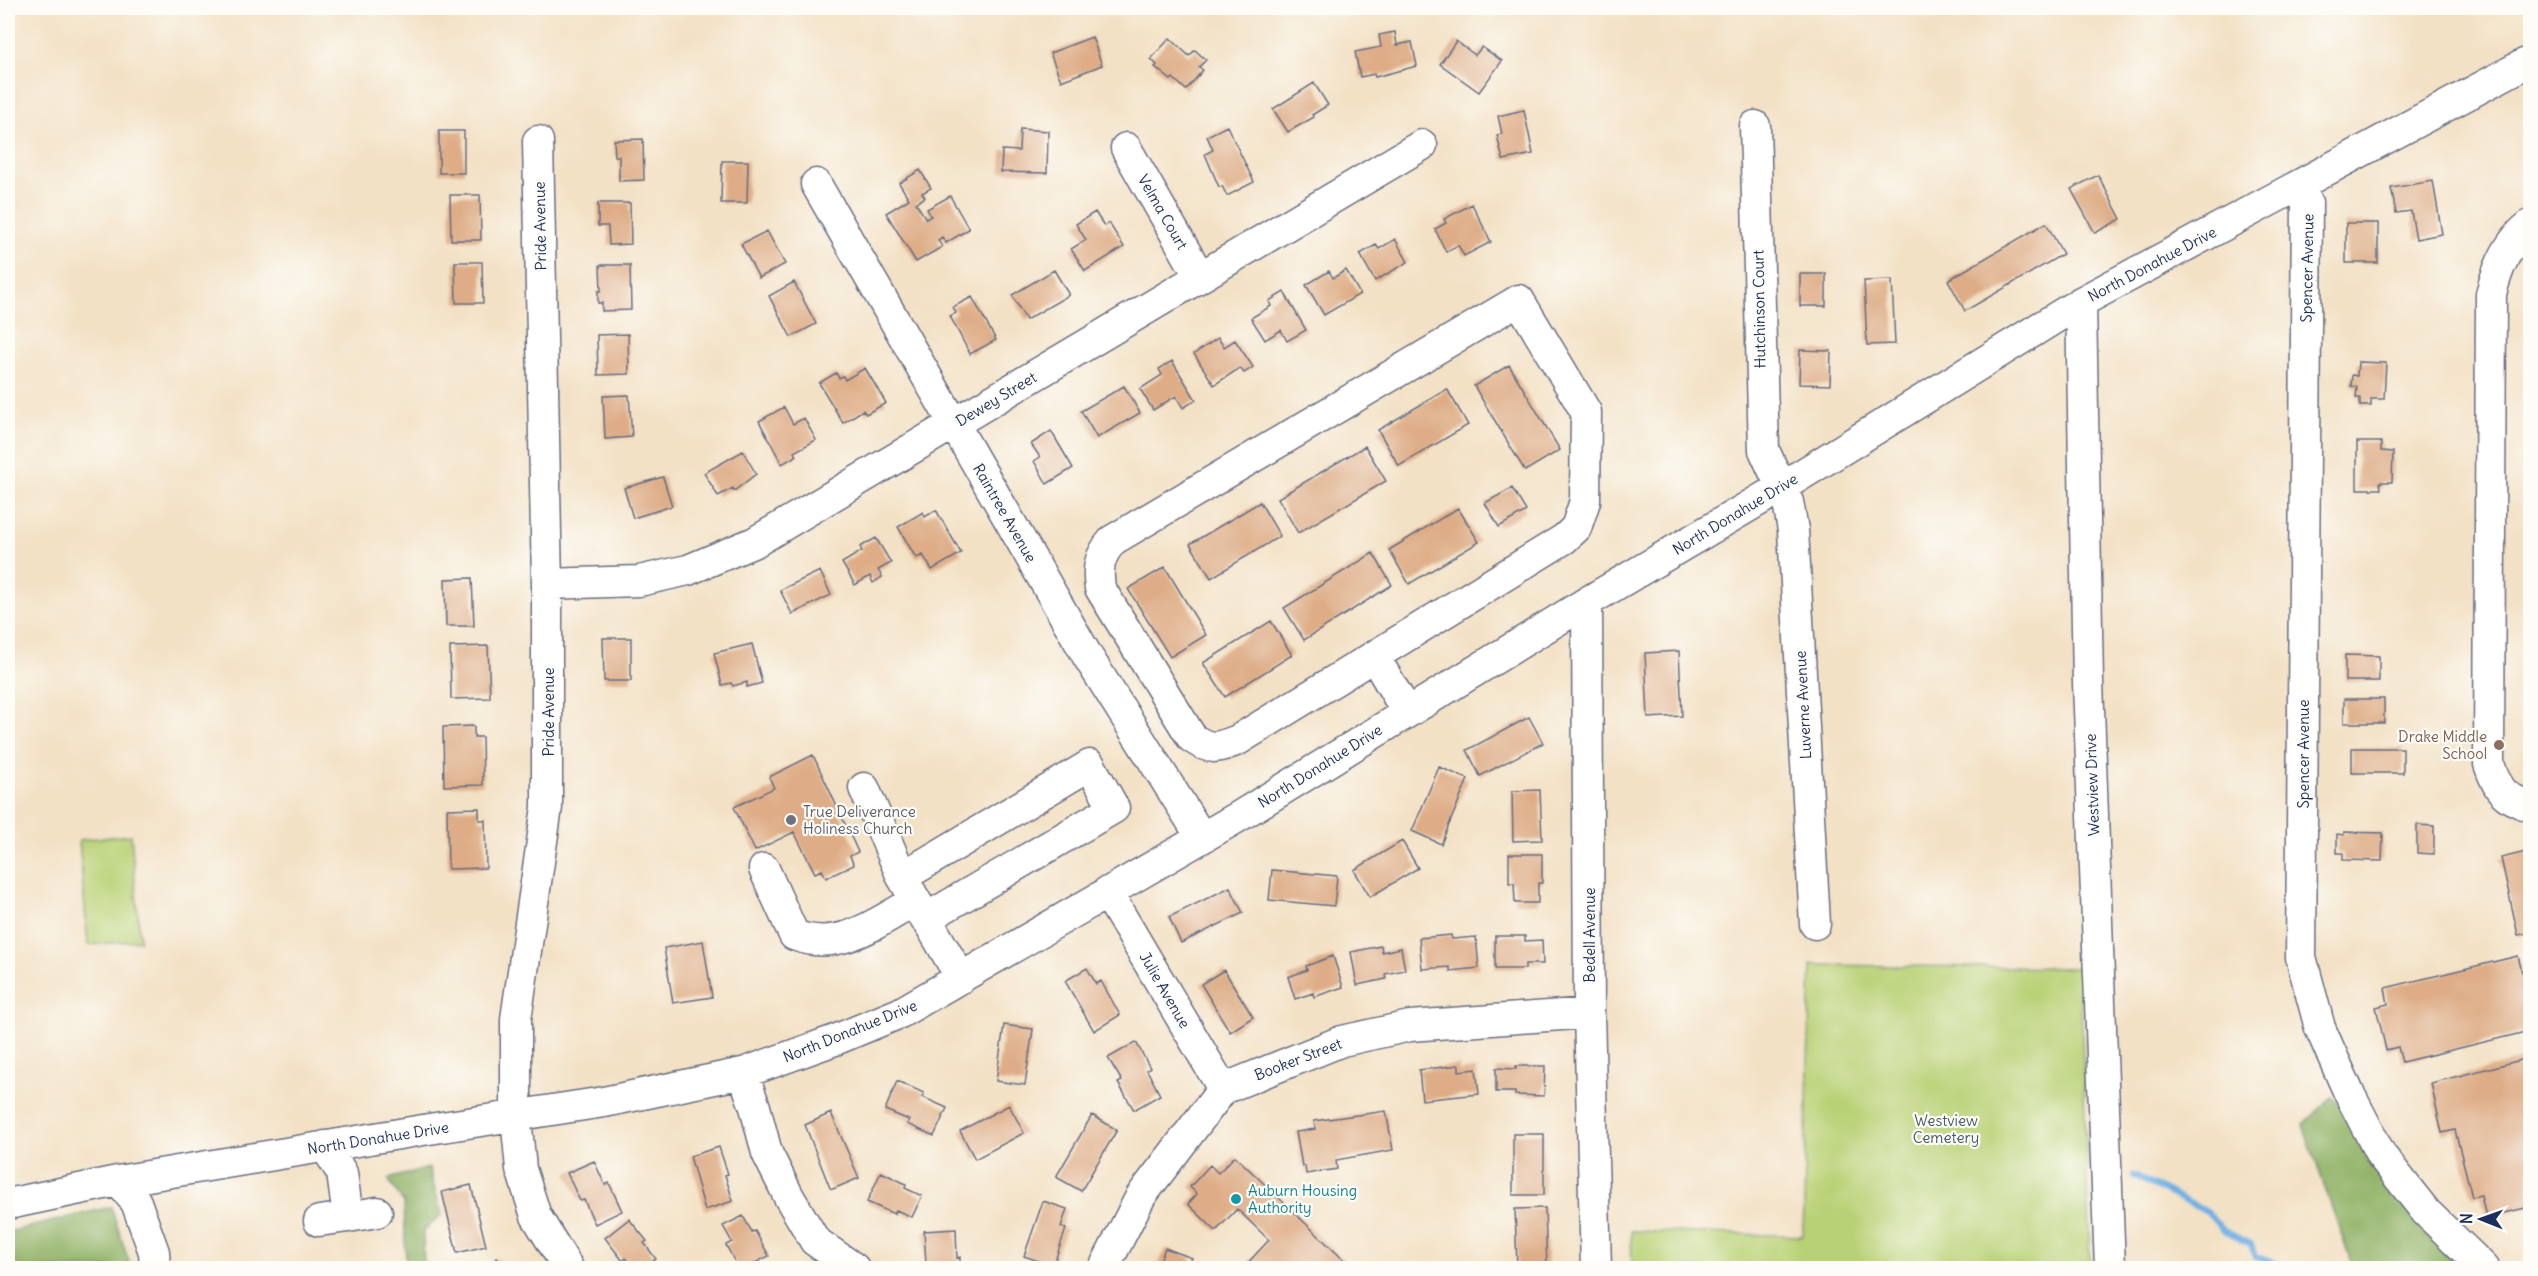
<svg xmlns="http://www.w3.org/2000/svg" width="2538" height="1276" viewBox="0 0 2538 1276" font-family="Delius,sans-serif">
	<rect width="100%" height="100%" fill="#fdfcf7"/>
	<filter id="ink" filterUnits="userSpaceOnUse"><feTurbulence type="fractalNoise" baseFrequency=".0167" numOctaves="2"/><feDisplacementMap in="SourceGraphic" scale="12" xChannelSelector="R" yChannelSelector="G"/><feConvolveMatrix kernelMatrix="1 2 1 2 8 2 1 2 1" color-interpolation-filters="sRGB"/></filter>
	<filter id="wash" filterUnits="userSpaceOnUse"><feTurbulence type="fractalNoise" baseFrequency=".008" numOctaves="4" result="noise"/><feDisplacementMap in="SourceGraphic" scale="24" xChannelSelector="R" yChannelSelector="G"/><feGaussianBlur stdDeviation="1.35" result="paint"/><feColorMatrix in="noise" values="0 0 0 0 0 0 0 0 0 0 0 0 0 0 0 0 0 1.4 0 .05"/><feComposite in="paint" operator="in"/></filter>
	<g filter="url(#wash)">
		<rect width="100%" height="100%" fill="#f3e1c5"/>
		<!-- green -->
		<path fill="#b9d176" stroke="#6a806a" stroke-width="1.5" d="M131,835L140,940L88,945L79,840Z
			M1811,965L2080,968L2090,1268H1632L1631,1231L1803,1236Z"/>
		<!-- forest -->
		<path fill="#92b367" stroke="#567162" stroke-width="1.5" d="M2332,1097L2484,1268H2353L2303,1125Z
			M429,1168L442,1215L423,1231L424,1268H406L404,1203L388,1179Z
			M111,1207L131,1268H8V1232Z"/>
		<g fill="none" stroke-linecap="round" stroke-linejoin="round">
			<!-- stream -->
			<path stroke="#6fafe3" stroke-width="6" d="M2134,1176L2207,1212L2224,1231L2251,1244L2255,1258L2267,1259L2285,1268"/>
		</g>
		<g id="blocks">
			<!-- building -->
			<path fill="#dead87" d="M1395,32L1397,45L1412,42L1417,66L1375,77L1374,74L1360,77L1355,52L1381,47L1379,35Z
				M1092,37L1102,65L1061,81L1050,53Z
				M1170,38L1189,56L1195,50L1206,60L1199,67L1203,70L1186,90L1173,78L1171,80L1155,67L1157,65L1151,59Z
				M1456,41L1475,55L1482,47L1502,61L1479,92L1440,64Z
				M1314,83L1328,105L1312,115L1314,117L1288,132L1273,109Z
				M1524,110L1533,154L1503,160L1497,135L1502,134L1498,116Z
				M1227,126L1254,182L1227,196L1222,186L1219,187L1205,154L1213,150L1207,136Z
				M1020,129L1048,131L1047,173L1001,172L1002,150L1019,151Z
				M439,131H464V173H439Z
				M643,139L644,180L619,181V156H615L614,140Z
				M722,161H748L747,203H721Z
				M920,170L931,188L922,193L925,197L916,203L926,219L931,216L927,209L950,196L969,229L946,243L942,237L938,240L942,247L916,262L886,213L909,199L899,183Z
				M2098,175L2121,219L2095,233L2071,189Z
				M2433,181L2442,234L2416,239L2411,211L2396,213L2391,188Z
				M450,195H480L481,240H451Z
				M598,203H630L631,244L609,245L608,226H598Z
				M1472,204L1491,242L1464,256L1458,245L1446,252L1435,229L1446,223L1444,219Z
				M1095,212L1104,226L1109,223L1124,247L1085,271L1071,249L1086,240L1076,224Z
				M2046,223L2063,254L1965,311L1948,280Z
				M2346,223H2378V263H2346Z
				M767,231L785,264L759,278L741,244Z
				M1395,239L1408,262L1375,281L1360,254L1376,245L1379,249Z
				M455,262H482L483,303H456Z
				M600,265H630L631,310L602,311V303H598V291H601Z
				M1054,270L1069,295L1026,320L1012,295Z
				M1346,270L1360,294L1324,315L1306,285L1329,271L1333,278Z
				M1800,274H1826V306H1800Z
				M1892,280L1895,344L1867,345L1864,281Z
				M794,282L816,324L791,337L769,296Z
				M1284,292L1306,330L1287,341L1281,330L1265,340L1251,318L1271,306L1269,301Z
				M972,297L996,340L970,354L950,316L956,313L953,307Z
				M628,334L629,374L598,375L597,335Z
				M1218,338L1224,347L1235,340L1253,367L1244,373L1240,368L1214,385L1194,354Z
				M1800,350L1831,351L1830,385L1799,384Z
				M1172,361L1196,400L1183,408L1176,396L1153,410L1140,389L1162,375L1159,369Z
				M2358,362L2386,363L2384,399H2371V406H2360V398H2356L2357,387L2351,386L2352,375L2357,376Z
				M1509,365L1560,450L1525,471L1474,386Z
				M865,368L886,403L866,414L863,410L843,423L819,383L836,373L839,378L843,376L845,380Z
				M1124,386L1140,413L1097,438L1081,411Z
				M1447,389L1468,425L1399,466L1378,430Z
				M629,395L632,437L605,439L603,396Z
				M784,407L793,424L804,418L816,440L794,452L796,456L782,464L759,421Z
				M1051,431L1073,468L1047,484L1034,461L1040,457L1031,444Z
				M2357,442H2381V451L2393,452L2392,482H2380L2381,489H2357Z
				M1365,446L1386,481L1298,533L1278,498Z
				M743,451L756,474L734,491L733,488L718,496L704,473Z
				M663,477L672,506L633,518L624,488Z
				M1512,488L1526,511L1499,527L1485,503Z
				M1260,502L1280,536L1211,578L1190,544Z
				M1458,508L1479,542L1409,584L1389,550Z
				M936,510L961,553L932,570L923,555L916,558L898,527L923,512L925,517Z
				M876,538L891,563L878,570L882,577L873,583L870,576L855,585L842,563L862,551L860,547Z
				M1373,553L1392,585L1304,640L1284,608Z
				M1165,567L1206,635L1170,657L1128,589Z
				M820,571L831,595L792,614L780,590Z
				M472,578L474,626H446L445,579Z
				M1271,621L1292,655L1225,697L1203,663Z
				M603,638H631V681H604Z
				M752,644L762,683L747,687V682L733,686L731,683L722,685L714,653Z
				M488,646L490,698L451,699L450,647Z
				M1679,651L1682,716L1648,718L1645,653Z
				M2345,655L2379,656V681H2345Z
				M2344,699H2384V723H2344Z
				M1529,717L1543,743L1480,776L1467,750Z
				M474,726V737H482L483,785L444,786L443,727Z
				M2352,748H2403V773H2352Z
				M813,755L858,852L850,856L854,865L826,878L822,870L815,873L794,832L755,851L734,807L774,788L769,777Z
				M1439,767L1468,779L1441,844L1412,831Z
				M1540,790L1542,840L1513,841L1512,791Z
				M479,808V820H485L486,868L448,869L447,809Z
				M2417,825L2434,826V854L2417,853Z
				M2344,832L2383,833L2382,861L2343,860V853H2337V834L2344,835Z
				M1402,841L1418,868L1370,897L1354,870Z
				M2530,851V933L2518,935L2501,858Z
				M1509,854H1542V883H1538V903H1515L1514,883H1509Z
				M1272,870L1337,876L1334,906L1269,900Z
				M1230,887L1243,913L1181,943L1169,917Z
				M1451,935L1452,939L1476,937L1479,968L1450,971V967L1422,969L1419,938Z
				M1495,936H1525V941L1542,940L1543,964H1525V969H1495Z
				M703,941L712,997L673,1003L664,948Z
				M1381,946L1382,952L1401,948L1405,970L1385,974L1386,979L1357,985L1351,952Z
				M1333,956L1343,987L1314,997L1313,993L1295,999L1288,977L1307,970L1306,966Z
				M2518,956L2522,972L2530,970V1031L2402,1062L2398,1047L2386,1050L2376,1007L2388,1004L2385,988Z
				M1087,968L1096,984L1101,981L1120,1015L1094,1031L1065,981Z
				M1224,970L1253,1017L1230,1032L1201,984Z
				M1004,1025L1033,1029L1025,1085L996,1081Z
				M1136,1042L1150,1068L1147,1070L1160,1095L1134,1110L1118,1083L1122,1081L1108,1058Z
				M2529,1058L2530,1207L2486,1217L2481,1195L2472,1197L2455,1130L2442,1133L2431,1083Z
				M1459,1065V1071L1476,1069L1479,1094L1422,1100L1419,1070Z
				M1516,1066H1545L1544,1096L1515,1095V1092H1496V1068L1516,1069Z
				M897,1081L924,1093L922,1097L947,1108L934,1136L907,1124L909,1120L885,1110Z
				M1009,1105L1024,1133L975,1159L960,1131Z
				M1386,1111L1393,1150L1336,1160L1337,1169L1306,1174L1305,1166H1302L1296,1132L1315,1129L1314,1121Z
				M831,1113L859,1178L833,1189L830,1188L805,1125Z
				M1092,1115L1117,1130L1081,1191L1056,1177Z
				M1513,1134H1544V1195H1513Z
				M719,1147L728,1174L725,1175L733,1201L705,1210L690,1156Z
				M1235,1156L1347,1263L1342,1268H1243L1269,1240L1237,1209L1216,1231L1188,1204L1197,1194L1190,1187L1210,1165L1218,1173Z
				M594,1161L605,1185L609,1183L622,1211L595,1224L584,1200L580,1201L567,1173Z
				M881,1172L906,1184L905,1188L922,1196L912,1217L896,1210L894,1214L867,1202Z
				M471,1185L486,1246L457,1253L442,1192Z
				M1043,1201L1067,1209L1061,1227L1066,1229L1053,1266L1024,1256Z
				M1545,1208L1547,1268H1517L1515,1209Z
				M743,1216L752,1232L755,1231L769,1256L745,1268H738L726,1245L732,1242L723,1226Z
				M629,1219L647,1241L644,1243L656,1259L644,1268H634L626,1258L623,1261L605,1238Z
				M956,1229L957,1258L960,1257V1268H931V1264H926L924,1231Z
				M1165,1248L1192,1258L1188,1268H1157Z
				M497,1258L505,1268H483Z"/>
		</g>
	</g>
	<g filter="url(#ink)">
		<use href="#blocks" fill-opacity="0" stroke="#676d82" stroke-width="1.5"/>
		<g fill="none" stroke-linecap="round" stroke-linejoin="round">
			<!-- minor casing -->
			<g stroke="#676d82" stroke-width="33">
				<path id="minor" d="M1755,126L1764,450L1788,502L1793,530L1815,924
					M538,141L547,584V807L516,1019V1117L521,1169L536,1216L568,1268
					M1126,148L1200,277
					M816,184L1088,657L1202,838
					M2298,186L2307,202L2301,957L2320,1028L2349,1093L2381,1155L2426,1212L2484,1268
					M2530,225C2509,241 2497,269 2491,294L2489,764C2498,790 2503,798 2530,806
					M1519,300L1586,412L1585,501L1576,528L1564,539L1238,740C1217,748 1211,751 1192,738L1100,588C1097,568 1099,556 1113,540Z
					M2081,302L2088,682L2110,1268
					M547,584L639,581L688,570L755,542L1422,145
					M1587,602L1589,1013L1596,1268
					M1374,656L1407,712
					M864,788L902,877L961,978
					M764,869L794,935C839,953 876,923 915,901
					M902,877L1090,765L1114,808L925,919
					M1107,892L1223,1089
					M743,1073L755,1107L767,1153L789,1197L815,1241L854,1268
					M118,1181L136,1202L154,1252L155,1268
					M8,1204L118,1181L429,1129L604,1102L743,1073L835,1040L900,1013L1238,817L1587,602L1780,488L2081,302L2530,61
					M348,1217L377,1212
					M319,1221L348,1217L342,1173L325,1146
					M1104,1268L1141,1196L1223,1089L1342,1041L1410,1026L1589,1013"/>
			</g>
			<!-- minor -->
			<use href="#minor" stroke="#fff" stroke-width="30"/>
		</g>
	</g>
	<!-- markers -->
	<circle fill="#8d6e63" stroke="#fdfcf7" stroke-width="2" cx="2499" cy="745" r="6"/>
	<circle fill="#6b7280" stroke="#fdfcf7" stroke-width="2" cx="791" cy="820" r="6"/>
	<circle fill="#0f9aa8" stroke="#fdfcf7" stroke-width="2" cx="1236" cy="1199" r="6"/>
	<g text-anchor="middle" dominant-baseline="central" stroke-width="4.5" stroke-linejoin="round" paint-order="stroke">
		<!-- street labels -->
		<g font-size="15" fill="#1b2f5e" stroke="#fdfcf7">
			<text transform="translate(1163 212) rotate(60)">Velma Court</text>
			<text transform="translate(540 226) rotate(-91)">Pride Avenue</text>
			<text transform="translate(2152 264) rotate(-28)">North Donahue Drive</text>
			<text transform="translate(2307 268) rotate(-89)">Spencer Avenue</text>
			<text transform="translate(1759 309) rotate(-91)">Hutchinson Court</text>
			<text transform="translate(996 399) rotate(-31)">Dewey Street</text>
			<text transform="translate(1005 513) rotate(60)">Raintree Avenue</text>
			<text transform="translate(1735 514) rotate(-31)">North Donahue Drive</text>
			<text transform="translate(1803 705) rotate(-93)">Luverne Avenue</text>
			<text transform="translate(548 712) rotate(-90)">Pride Avenue</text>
			<text transform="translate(2303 754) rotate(-90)">Spencer Avenue</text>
			<text transform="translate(1320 766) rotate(-32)">North Donahue Drive</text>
			<text transform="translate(2092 785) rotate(-92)">Westview Drive</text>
			<text transform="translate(1589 935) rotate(-90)">Bedell Avenue</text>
			<text transform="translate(1165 990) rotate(60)">Julie Avenue</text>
			<text transform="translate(850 1031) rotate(-22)">North Donahue Drive</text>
			<text transform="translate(1298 1059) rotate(-21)">Booker Street</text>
			<text transform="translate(378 1138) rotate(-9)">North Donahue Drive</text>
		</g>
		<!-- education labels -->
		<g font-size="15" fill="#785e54" stroke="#fdfcf7" text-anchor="end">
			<text x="2487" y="736">Drake Middle<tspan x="2487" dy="17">School</tspan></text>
		</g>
		<!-- worship labels -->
		<g font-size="15" fill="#5b616d" stroke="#fdfcf7" text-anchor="start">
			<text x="803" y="811">True Deliverance<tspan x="803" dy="17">Holiness Church</tspan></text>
		</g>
		<!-- park labels -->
		<g font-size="15" fill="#425864" stroke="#fdfcf7">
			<text x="1946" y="1120">Westview<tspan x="1946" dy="17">Cemetery</tspan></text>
		</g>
		<!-- culture labels -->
		<g font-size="15" fill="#0d838f" stroke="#fdfcf7" text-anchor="start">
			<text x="1248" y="1190">Auburn Housing<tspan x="1248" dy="17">Authority</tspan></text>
		</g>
	</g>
	<!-- margin -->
	<rect width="2538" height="1276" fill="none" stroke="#fdfcf7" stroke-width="30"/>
	<!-- north arrow -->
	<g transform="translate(2481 1219) rotate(271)" stroke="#fdfcf7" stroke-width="4.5" paint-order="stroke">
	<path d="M0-4.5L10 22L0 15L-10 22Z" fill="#1b2f5e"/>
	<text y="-9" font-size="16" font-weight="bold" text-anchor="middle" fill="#1b2f5e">N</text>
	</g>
</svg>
